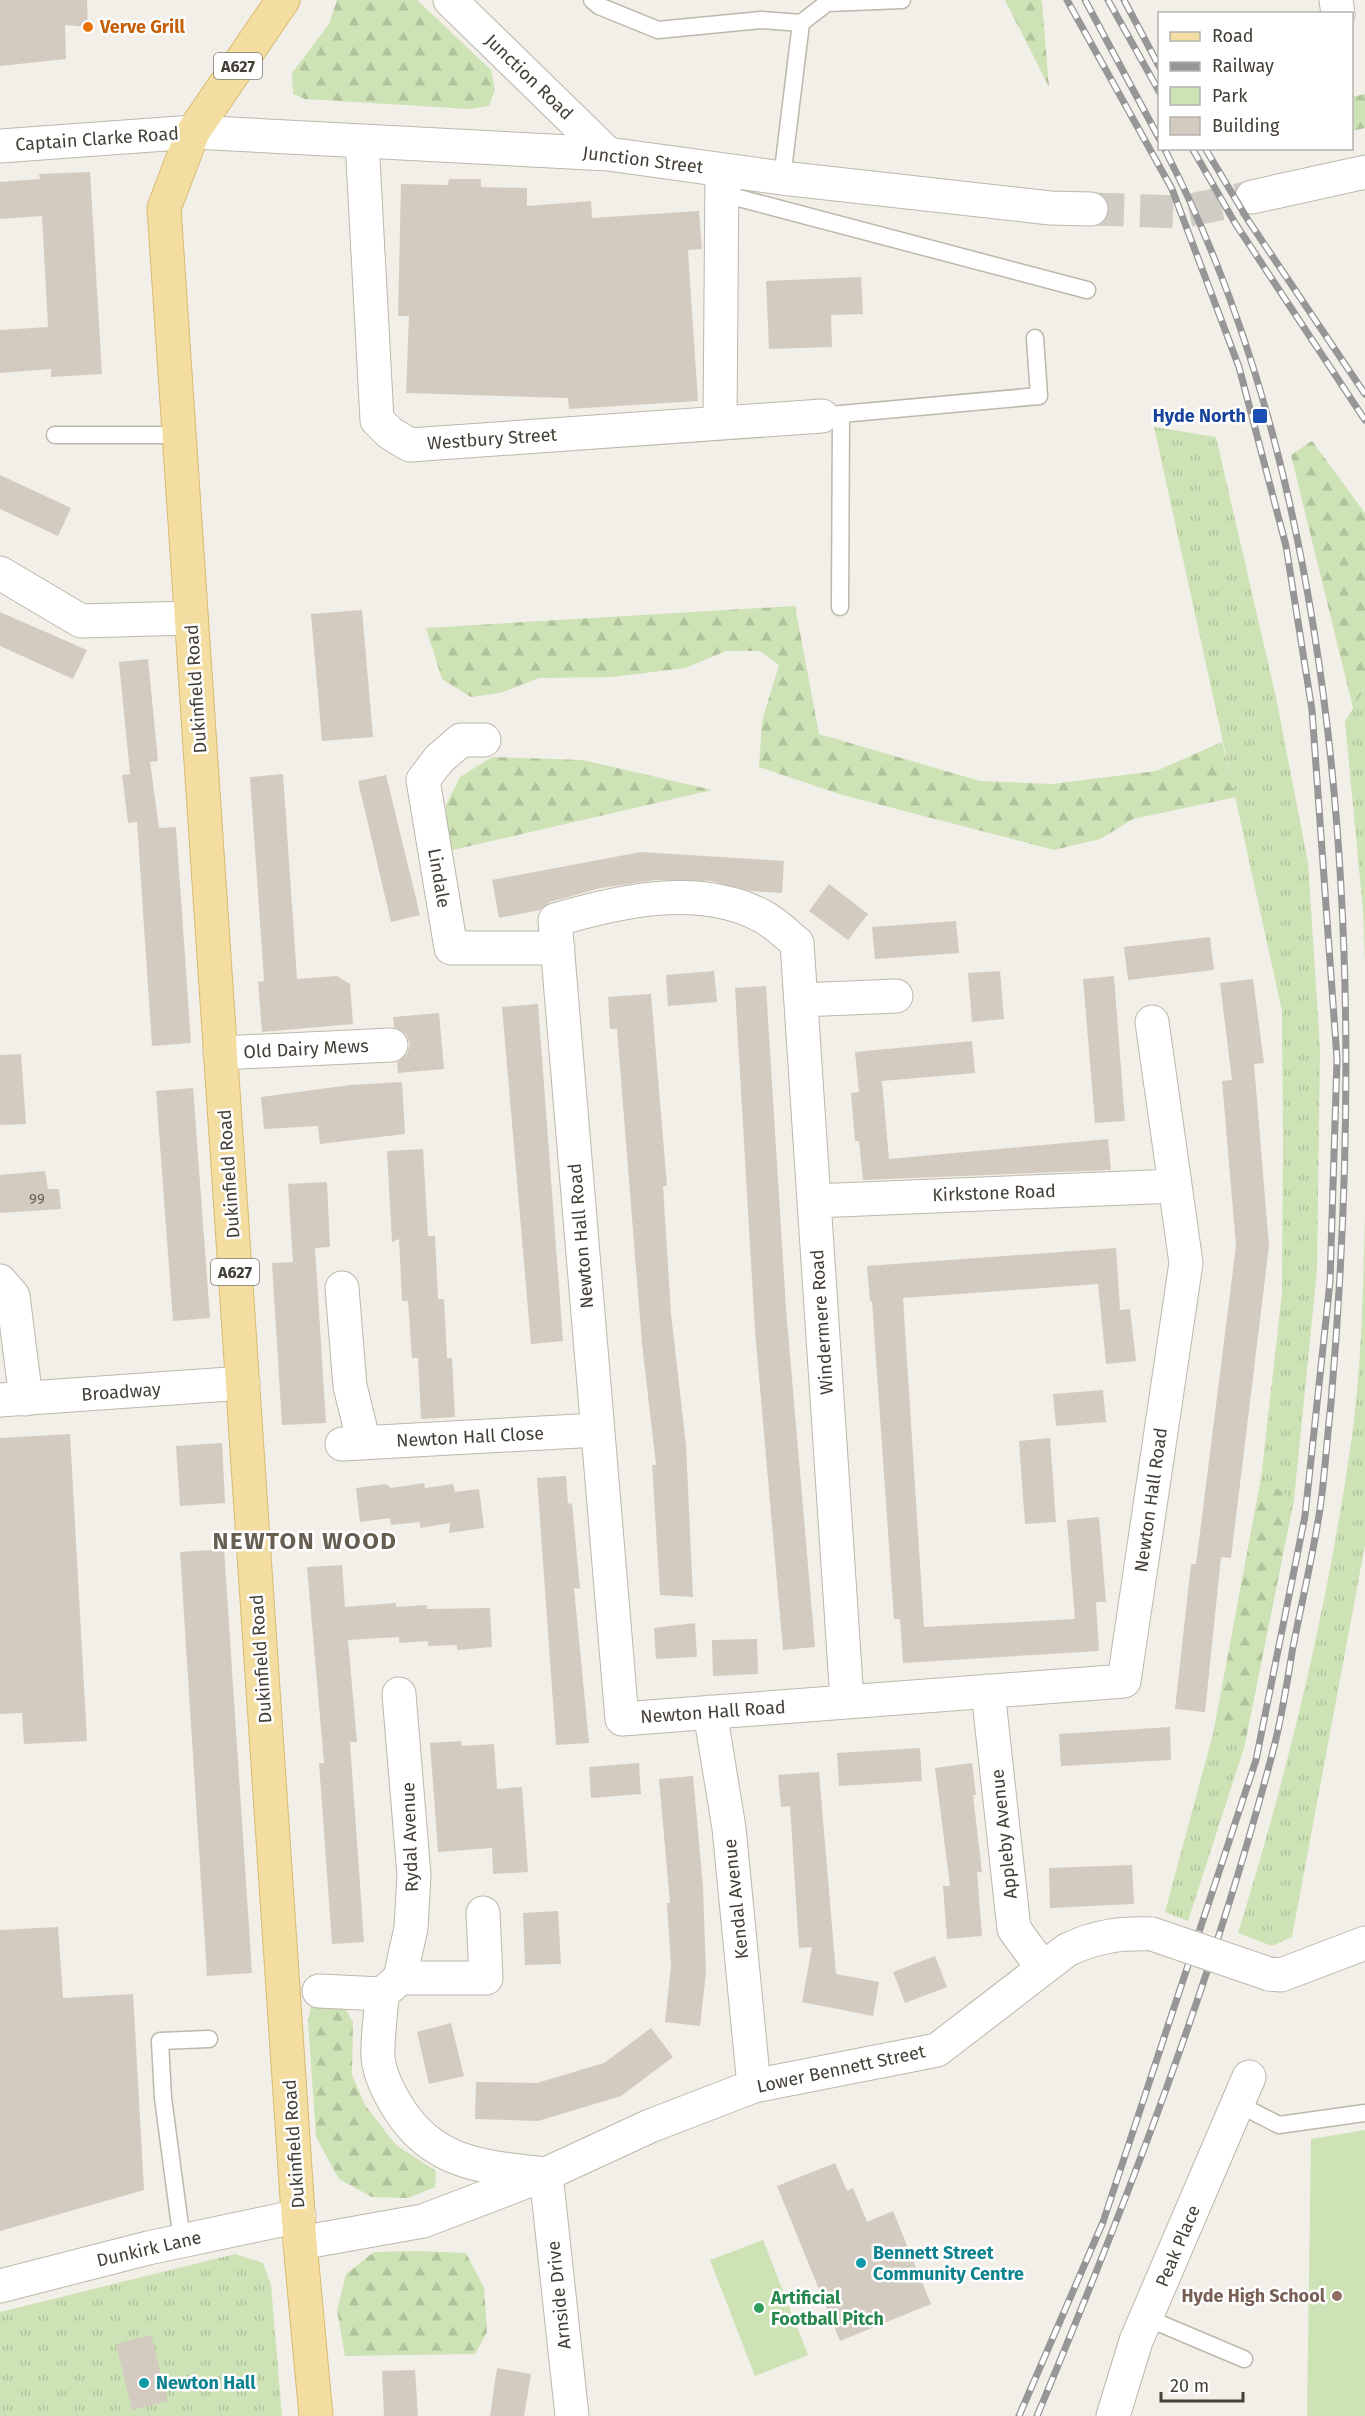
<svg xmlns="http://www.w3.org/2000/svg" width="1365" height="2416" viewBox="0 0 1365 2416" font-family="'Fira Sans',sans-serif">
	<defs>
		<pattern id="grass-tufts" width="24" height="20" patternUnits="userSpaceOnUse" patternTransform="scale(1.5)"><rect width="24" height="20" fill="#cde2b5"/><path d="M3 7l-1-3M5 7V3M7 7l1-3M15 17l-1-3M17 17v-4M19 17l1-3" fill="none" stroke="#b1c39c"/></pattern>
		<pattern id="forest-firs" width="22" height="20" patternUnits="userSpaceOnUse" patternTransform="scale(1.5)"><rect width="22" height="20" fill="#cde2b5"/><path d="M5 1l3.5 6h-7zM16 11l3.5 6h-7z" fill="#b1c39c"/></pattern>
	</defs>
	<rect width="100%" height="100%" fill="#f2efe8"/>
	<!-- grass -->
	<path fill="url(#grass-tufts)" d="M1154,427L1216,437L1276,697L1308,863L1320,1048L1317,1270L1294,1499L1244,1748L1188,1921L1165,1912L1214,1730L1261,1479L1282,1293L1283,1138L1282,1011Z
		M1365,687V964L1363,910L1345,722Z
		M1365,1213V1545L1292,1937L1272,1946L1238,1933C1288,1772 1327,1610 1351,1443C1362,1369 1363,1288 1365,1213Z
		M235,2254L263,2263L271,2285L282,2416H0V2312Z"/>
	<!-- forest -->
	<path fill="url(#forest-firs)" d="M337,0H417L491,70L495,90L489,106L469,109L305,99L293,94L292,73L329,24Z
		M1005,0H1041L1042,3L1049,87Z
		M1365,94V128L1352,131V97Z
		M1312,441L1365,513V687L1353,708L1291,455Z
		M795,606L819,734L980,781L1052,784L1156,771L1222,742L1236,797L1133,819L1100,839L1054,850L839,794L759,767L762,721L779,665L760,651H726L685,668L613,677L539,678L500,693L471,697L442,679L426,628Z
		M492,757L583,760L712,790L448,851L446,805L460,777Z
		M1261,1479L1294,1499L1244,1748L1214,1730Z
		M313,1998L342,2003L353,2022L352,2075L365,2105L396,2145L436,2171L435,2187L408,2198L372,2197L339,2179L316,2137L308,2021Z
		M419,2251L466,2253L484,2288L487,2332L475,2354L345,2356L337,2310L346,2274L374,2252Z"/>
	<!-- park -->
	<path fill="#cde2b5" d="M1365,2130V2416H1307L1311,2139Z
		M763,2240L808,2355L755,2376L710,2260Z"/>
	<!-- building -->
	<path fill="#d3cbbf" d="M0,0H87L88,27L65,25L66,59L0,66Z
		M90,172L102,374L51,377V369L0,373V330L48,327L42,216L0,219V182L40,179L39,174Z
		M449,179H481V187L527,188V206L591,201L592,218L699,211L702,249L688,250L698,401L569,409L568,398L406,393L409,316H398L401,184L448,185Z
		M861,277L863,314L831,315L832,347L769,349L766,281Z
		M0,475L71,508L58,536L0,509Z
		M362,610L373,737L322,741L311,614Z
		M0,612L87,650L73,679L0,646Z
		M148,659L158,761L150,762L159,828L176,827L191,1043L152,1046L137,822L128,823L122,775L130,774L119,662Z
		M283,774L297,979L337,976L350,984L353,1024L262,1032L258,982L264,981L250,777Z
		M386,775L420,915L391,922L358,781Z
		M641,852L784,861L782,893L750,891L712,881L656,880L601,888L550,902L540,910L499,918L492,880Z
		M829,884L868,914L848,940L809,911Z
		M956,921L959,953L875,959L872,927Z
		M1210,937L1214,970L1128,980L1124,947Z
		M714,971L717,1002L668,1006L666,975Z
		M1000,971L1004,1019L972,1022L968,973Z
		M1114,976L1125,1121L1095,1123L1083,979Z
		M1253,979L1264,1063L1254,1064L1269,1246L1231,1558L1221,1557L1205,1712L1175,1709L1191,1564H1196L1236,1246L1222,1081L1232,1080L1220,983Z
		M766,986L786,1309L815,1647L783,1650L755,1331L735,988Z
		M651,994L667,1186H663L671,1314L686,1445L693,1597L660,1595L652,1465H656L642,1344L617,1029H610L608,997Z
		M538,1004L563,1341L531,1344L502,1007Z
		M439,1013L444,1069L398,1073L397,1062L407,1054L410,1044L406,1034L394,1027L393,1017Z
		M972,1041L975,1073L882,1081L889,1159L1108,1139L1111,1170L863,1180L859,1141H855L851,1093L859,1092L855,1052Z
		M21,1054L26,1124L0,1125V1055Z
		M402,1082L405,1134L320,1144L318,1126L264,1129L261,1097L350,1085Z
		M193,1088L210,1318L173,1321L156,1091Z
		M423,1149L428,1236H435L438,1299H444L447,1358H452L455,1417L421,1419L418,1358H412L408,1301H402L399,1239L392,1242L387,1151Z
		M45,1171L48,1189H59L61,1209L0,1213V1175Z
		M327,1182L330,1247L315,1248L326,1423L282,1425L272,1263L293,1262L288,1184Z
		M1116,1248L1120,1310L1130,1309L1136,1361L1106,1364L1098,1284L903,1298L924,1627L1075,1619L1067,1520L1099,1517L1106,1602H1096L1099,1651L903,1663L900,1619H894L872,1301H870L867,1266Z
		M1103,1390L1106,1422L1056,1426L1053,1394Z
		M70,1434L87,1741L24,1744L22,1713L0,1714V1438Z
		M1050,1438L1056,1522L1025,1524L1019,1441Z
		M222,1443L225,1503L180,1506L176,1446Z
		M566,1476L568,1504L572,1503L580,1589L574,1588L589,1743L556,1745L537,1478Z
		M424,1483L425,1488L453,1484L455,1492L479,1489L484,1528L449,1533L450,1523L420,1528V1522L391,1525L390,1518L360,1522L356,1488L386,1484L391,1488Z
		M224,1549L252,1973L207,1976L180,1552Z
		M342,1565L345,1607L396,1603V1607L427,1605V1609L490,1608L492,1647L457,1650V1645L428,1646V1641L399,1643V1637L348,1640L357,1742H350L364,1942L332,1944L319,1763H324L307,1567Z
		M695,1623L697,1657L656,1659L654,1628Z
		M757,1639L758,1674L713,1676L712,1640Z
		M1170,1727L1171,1760L1061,1766L1059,1734Z
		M461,1741L462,1746L494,1744L497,1789L522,1787L528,1872L493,1874L492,1848L438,1852L430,1743Z
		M920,1748L922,1781L839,1786L837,1753Z
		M639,1763L641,1794L591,1798L589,1767Z
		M972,1763L976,1795H973L982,1872H977L982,1936L947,1939L943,1886H950L935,1768Z
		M819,1772L836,1974L879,1982L873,2016L802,2002L812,1947L799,1948L790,1806L781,1807L778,1775Z
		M693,1776L703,1887L706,1972L700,2026L665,2022L671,1966L667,1903H670L659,1779Z
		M1132,1865L1134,1904L1050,1908L1049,1868Z
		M558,1911L561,1964L525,1965L523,1913Z
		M58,1927L63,1998L133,1994L144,2190L0,2231V1930Z
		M935,1956L947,1987L905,2003L893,1972Z
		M451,2023L464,2076L429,2084L417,2032Z
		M651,2028L673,2057L621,2096L538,2121L475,2119L476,2082L537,2083L604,2063Z
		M835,2163L847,2191L853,2188L867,2222L893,2211L931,2304L840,2341L777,2186Z
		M151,2335L168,2401L132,2410L116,2344Z
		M497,2368L531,2374L524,2416H490Z
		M415,2370L418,2416H384L382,2371Z"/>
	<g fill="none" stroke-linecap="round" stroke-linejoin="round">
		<!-- minor-tunnel -->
		<path stroke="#cfccc5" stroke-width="33" stroke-dasharray="33 16" stroke-linecap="butt" d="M1091,209L1181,212L1252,197"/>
		<!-- service casing -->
		<g stroke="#bdb7ac" stroke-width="19">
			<path id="service" d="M592,0L599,6L658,30L761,20L801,23L782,178
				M801,23L827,3L902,0
				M726,179L735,197L1087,290
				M841,414L1039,396L1035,338
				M832,415L841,414L840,607
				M55,435H179
				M1238,2104L1279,2125L1365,2113
				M182,2241L163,2098L160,2041L209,2039
				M1147,2318L1244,2359"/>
		</g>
		<!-- minor casing -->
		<g stroke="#bdb7ac" stroke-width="35">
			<path id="minor" d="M450,0L608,154
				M1336,0L1338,14
				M362,141L377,420L390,433L410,445L822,416
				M0,146L193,132L608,154L782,178L1050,208L1091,209
				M1252,197L1365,172
				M720,423L722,170
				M0,573L81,621L191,618
				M484,740H461L439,759L423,780L451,948H558
				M801,1000L896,996
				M220,1053L391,1045
				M814,1201L1175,1186
				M0,1281L13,1296L26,1399
				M342,1288L350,1386L364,1443
				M0,1400L243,1383
				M342,1444L597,1430
				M988,1691L1014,1929L1042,1967
				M399,1694L414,1875L411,1928L400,1978
				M847,1701L797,943C786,934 773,921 760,915C698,883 619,901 555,920L622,1719L1124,1681L1186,1263L1152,1022
				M710,1712L729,1828L754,2086
				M319,1991L382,1994L400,1978H486L483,1913
				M382,1994C381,2015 377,2038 378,2058C380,2075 390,2095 399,2109C434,2165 485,2167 546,2174L572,2416
				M0,2286L148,2248L299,2216
				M1113,2416L1136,2341L1249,2077"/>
		</g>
		<!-- tertiary casing -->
		<g stroke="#bdb7ac" stroke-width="35">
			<path id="tertiary" d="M1269,1974L1281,1975L1365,1943
				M300,2243L423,2221L546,2174L650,2126L754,2086L937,2050L1067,1950C1096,1936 1120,1933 1152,1934"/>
		</g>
		<!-- primary casing -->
		<g stroke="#d7bb71" stroke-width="35">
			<path id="primary" d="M283,0L193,132L164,208L300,2243L316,2416"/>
		</g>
		<!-- service -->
		<use href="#service" stroke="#fff" stroke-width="16"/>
		<!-- minor -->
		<use href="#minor" stroke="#fff" stroke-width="33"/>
		<!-- tertiary -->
		<use href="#tertiary" stroke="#fff" stroke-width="33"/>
		<!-- primary -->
		<use href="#primary" stroke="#f4dda0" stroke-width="33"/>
		<!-- rail casing -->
		<g stroke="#969696" stroke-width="7">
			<path id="rail" d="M1085,0L1160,140
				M1108,0L1160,93
				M1124,0L1160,68
				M1192,148L1235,223L1365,420
				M1205,148L1248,220L1365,394
				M1019,2416L1103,2222L1256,1760L1305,1516L1330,1282L1337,1059L1312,710L1286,546L1239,367L1172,189L1067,0
				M1037,2416C1128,2199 1213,1979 1273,1751C1282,1717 1287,1682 1293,1647C1302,1601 1313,1555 1320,1509C1325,1474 1327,1438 1331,1403C1365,1001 1353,514 1164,148"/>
		</g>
		<!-- rail -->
		<use href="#rail" stroke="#fff" stroke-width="4.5" stroke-dasharray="14" stroke-linecap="butt"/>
		<!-- tertiary-bridge casing -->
		<g stroke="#bdb7ac" stroke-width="35" stroke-linecap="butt">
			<path id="tertiary-bridge" d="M1152,1934L1269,1974"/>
		</g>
		<!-- tertiary-bridge -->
		<use href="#tertiary-bridge" stroke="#fff" stroke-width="33"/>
	</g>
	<!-- markers -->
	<circle fill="#e8710a" stroke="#fff" stroke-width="2" cx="88" cy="27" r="6"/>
	<rect fill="#1a4fb4" stroke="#fff" stroke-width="2" x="1252" y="408" width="16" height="16" rx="3"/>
	<g fill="#0f9aa8" stroke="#fff" stroke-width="2">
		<circle cx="861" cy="2263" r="6"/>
		<circle cx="144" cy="2383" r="6"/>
	</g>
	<circle fill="#8d6e63" stroke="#fff" stroke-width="2" cx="1337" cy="2296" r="6"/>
	<circle fill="#2e9e5b" stroke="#fff" stroke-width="2" cx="759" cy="2308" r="6"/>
	<g text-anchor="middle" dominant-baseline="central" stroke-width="5" stroke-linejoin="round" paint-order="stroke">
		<!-- number labels -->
		<g font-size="15" fill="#686359">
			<text x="37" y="1199">99</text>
		</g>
		<!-- shield labels -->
		<g fill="#fff" stroke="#7d7973" stroke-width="1.5">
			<rect x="214" y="53" width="48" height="26" rx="4.5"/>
			<rect x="211" y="1259" width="48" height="26" rx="4.5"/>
		</g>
		<g font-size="16" font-weight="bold" fill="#454037">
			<text x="238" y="66">A627</text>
			<text x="235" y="1272">A627</text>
		</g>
		<!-- food labels -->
		<g font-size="18" font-weight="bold" fill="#c56008" stroke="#fff" text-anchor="start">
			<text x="100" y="27">Verve Grill</text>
		</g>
		<!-- street labels -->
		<g font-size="18" fill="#454037" stroke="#fff">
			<text transform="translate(529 77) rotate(44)">Junction Road</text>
			<text transform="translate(97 139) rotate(-4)">Captain Clarke Road</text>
			<text transform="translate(643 160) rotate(7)">Junction Street</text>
			<text transform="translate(492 439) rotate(-4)">Westbury Street</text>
			<text transform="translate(196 689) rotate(-94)">Dukinfield Road</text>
			<text transform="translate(439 878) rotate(80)">Lindale</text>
			<text transform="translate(306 1049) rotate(-3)">Old Dairy Mews</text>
			<text transform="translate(229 1174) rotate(-94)">Dukinfield Road</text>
			<text transform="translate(994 1193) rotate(-2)">Kirkstone Road</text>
			<text transform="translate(581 1236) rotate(-95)">Newton Hall Road</text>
			<text transform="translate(822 1322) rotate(-94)">Windermere Road</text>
			<text transform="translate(121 1392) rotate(-4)">Broadway</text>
			<text transform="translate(470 1437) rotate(-3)">Newton Hall Close</text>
			<text transform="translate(1151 1500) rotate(-82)">Newton Hall Road</text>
			<text transform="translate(261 1659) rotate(-94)">Dukinfield Road</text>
			<text transform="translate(713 1712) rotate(-4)">Newton Hall Road</text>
			<text transform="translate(1004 1834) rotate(-96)">Appleby Avenue</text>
			<text transform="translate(410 1837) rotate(-92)">Rydal Avenue</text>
			<text transform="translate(736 1899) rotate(-96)">Kendal Avenue</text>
			<text transform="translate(841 2069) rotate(-12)">Lower Bennett Street</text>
			<text transform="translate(294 2144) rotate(-94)">Dukinfield Road</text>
			<text transform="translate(1178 2246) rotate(-67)">Peak Place</text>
			<text transform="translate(149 2249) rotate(-13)">Dunkirk Lane</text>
			<text transform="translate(559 2295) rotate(-96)">Arnside Drive</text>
		</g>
		<!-- transit labels -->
		<g font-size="18" font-weight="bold" fill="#164399" stroke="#fff" text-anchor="end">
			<text x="1246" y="416">Hyde North</text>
		</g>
		<!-- culture labels -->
		<g font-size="18" font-weight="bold" fill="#0d838f" stroke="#fff" text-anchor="start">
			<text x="873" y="2253">Bennett Street<tspan x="873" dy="21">Community Centre</tspan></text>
			<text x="156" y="2383">Newton Hall</text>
		</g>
		<!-- education labels -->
		<g font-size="18" font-weight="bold" fill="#785e54" stroke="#fff" text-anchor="end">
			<text x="1325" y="2296">Hyde High School</text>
		</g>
		<!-- leisure labels -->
		<g font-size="18" font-weight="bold" fill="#27864d" stroke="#fff" text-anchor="start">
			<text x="771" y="2298">Artificial<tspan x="771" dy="21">Football Pitch</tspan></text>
		</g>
		<!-- district labels -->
		<g font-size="24" font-weight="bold" letter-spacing="1.5" fill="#665e50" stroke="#fff">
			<text x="305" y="1541">NEWTON WOOD</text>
		</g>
	</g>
	<!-- legend -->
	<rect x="1158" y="12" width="195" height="138" fill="#ffffff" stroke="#b5b3af" stroke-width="1.5"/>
	<rect x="1170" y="32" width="30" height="9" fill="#f4dda0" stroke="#b5b3af" stroke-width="1.5"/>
	<text x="1212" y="42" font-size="18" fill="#454037">Road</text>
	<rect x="1170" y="62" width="30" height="9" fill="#969696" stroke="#b5b3af" stroke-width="1.5"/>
	<text x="1212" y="72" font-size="18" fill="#454037">Railway</text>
	<rect x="1170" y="87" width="30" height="18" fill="#cde2b5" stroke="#b5b3af" stroke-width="1.5"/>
	<text x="1212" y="102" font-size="18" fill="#454037">Park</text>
	<rect x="1170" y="117" width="30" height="18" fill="#d3cbbf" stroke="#b5b3af" stroke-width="1.5"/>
	<text x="1212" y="132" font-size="18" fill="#454037">Building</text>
	<!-- scale -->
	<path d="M1161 2392v9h82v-9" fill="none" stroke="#454037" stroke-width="3"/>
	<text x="1170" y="2392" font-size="18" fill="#454037" stroke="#ffffff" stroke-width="4.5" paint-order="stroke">20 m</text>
</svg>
